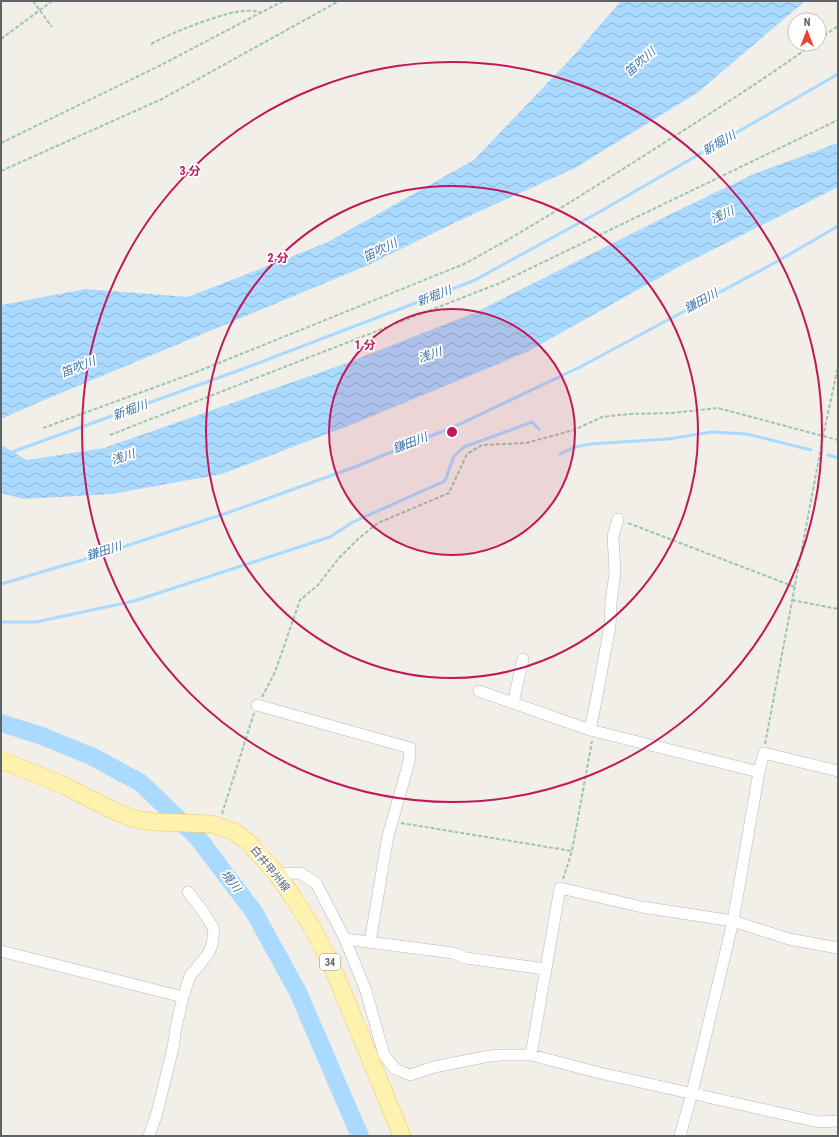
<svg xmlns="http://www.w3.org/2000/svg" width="839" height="1137" viewBox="0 0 839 1137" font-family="'Roboto Condensed','Noto Sans JP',sans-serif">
	<defs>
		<pattern id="water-waves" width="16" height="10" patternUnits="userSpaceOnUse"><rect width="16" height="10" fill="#aadaff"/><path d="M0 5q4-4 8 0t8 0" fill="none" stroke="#8eb4d2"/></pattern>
	</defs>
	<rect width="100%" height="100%" fill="#f1efe8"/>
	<!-- water -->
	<path fill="url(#water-waves)" d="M621,1H805L697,93L575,168L454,223L366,266L44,400L1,419V305L86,289L188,297L326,243L474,160L575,54Z
		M838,143V187L680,266L527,352L353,424L222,474L112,494L24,499L1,493V445L27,460L104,448L347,363L474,313L675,212L754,174Z"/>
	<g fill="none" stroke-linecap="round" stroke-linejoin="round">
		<!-- stream -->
		<path stroke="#aadaff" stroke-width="3" d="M9,453L240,370L473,281L601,211L838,74
			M560,454L575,447L591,444L668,439L712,432L747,434L811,450
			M828,455L838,458
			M1,584L89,558L230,512L352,468L458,425L580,367L778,261L838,226
			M1,622H36L134,601L330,537L353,522L445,481L454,456L464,447L532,422L539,429"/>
		<!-- river -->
		<path stroke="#aadaff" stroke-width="18" d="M1,723L42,736L93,757L141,783L198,838L254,912L298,992L360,1136"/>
		<!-- minor casing -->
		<g stroke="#b5b8bc" stroke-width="12">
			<path id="minor" d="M479,691L590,730L759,772
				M513,703L523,659
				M257,705L410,748L409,762L388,836L370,942
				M590,730L597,696L610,626L611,603L615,572L613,536L618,519
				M277,874L300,873L316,883L345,939L366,991L384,1055L395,1069L410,1075L434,1067L489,1056L502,1055H531L600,1073L819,1122L838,1121
				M345,939L453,953L466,958L545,969
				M1,951L183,997
				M531,1055L560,888L642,907L733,921L789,939L838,948
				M149,1136L157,1113L173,1048L176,1027L183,997L190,976L208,954L212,945L214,929L202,910L188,892
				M680,1136L692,1093L733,921L759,772L764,753L838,771"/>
		</g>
		<!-- primary casing -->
		<g stroke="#f2c960" stroke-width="18">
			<path id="primary" d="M1,760L63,785L112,810L134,819L154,822L211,824L233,831L248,842L277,874L291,894L312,927L332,966L402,1136"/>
		</g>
		<!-- path -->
		<path stroke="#9cc7a9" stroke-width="2" stroke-dasharray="4 2" stroke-linecap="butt" d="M33,1L52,27
			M1,39L52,1
			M819,39L838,26
			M151,44C174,32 195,24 220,16C235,12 247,8 262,13
			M1,143L161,65L283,1
			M1,171L162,99L339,1
			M43,428L194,373L464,264C531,228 593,188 656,148C709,114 762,81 813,44
			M110,435L500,283L838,120
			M628,523L795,587
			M792,600L838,609
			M262,697L275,672L300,600L318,585L339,558L359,538L378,523L449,493L467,454L482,445L526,443L574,430L602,417L629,414L672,413L718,408L838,440
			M765,744L823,437L838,366
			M222,814L254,713
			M401,823L572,851
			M563,879L572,851L592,741"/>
		<!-- minor -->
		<use href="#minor" stroke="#fff" stroke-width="11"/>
		<!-- primary -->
		<use href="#primary" stroke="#fff2af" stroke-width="17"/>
	</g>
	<!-- distance rings -->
	<circle cx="452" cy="432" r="123" fill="#c2185b" fill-opacity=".12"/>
	<g fill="none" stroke="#c2185b" stroke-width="2">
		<circle cx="452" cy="432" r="123"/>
		<circle cx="452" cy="432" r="246"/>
		<circle cx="452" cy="432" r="370"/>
	</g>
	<g text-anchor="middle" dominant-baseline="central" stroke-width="3.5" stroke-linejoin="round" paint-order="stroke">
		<!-- shield labels -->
		<rect fill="#fff" stroke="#8f9295" stroke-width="1" x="320" y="954" width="20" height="16" rx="3"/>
		<g font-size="10" font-weight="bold" fill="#5f6368">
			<text x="330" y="962">34</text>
		</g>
		<!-- street labels -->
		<g font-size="11" fill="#5f6368" stroke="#fff">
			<text transform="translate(270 869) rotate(51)">白井甲州線</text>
		</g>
		<!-- water labels -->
		<g font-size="12" font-style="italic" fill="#4174aa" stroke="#fff">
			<text transform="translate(640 62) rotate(-42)">笛吹川</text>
			<text transform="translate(719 143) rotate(-30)">新堀川</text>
			<text transform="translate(722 215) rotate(-24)">浅川</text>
			<text transform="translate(380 250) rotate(-26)">笛吹川</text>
			<text transform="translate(434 296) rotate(-21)">新堀川</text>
			<text transform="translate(701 301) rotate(-29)">鎌田川</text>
			<text transform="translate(430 355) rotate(-18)">浅川</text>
			<text transform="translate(78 367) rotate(-21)">笛吹川</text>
			<text transform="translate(130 410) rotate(-20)">新堀川</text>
			<text transform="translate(410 443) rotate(-21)">鎌田川</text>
			<text transform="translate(123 457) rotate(-18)">浅川</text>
			<text transform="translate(104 551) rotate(-18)">鎌田川</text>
			<text transform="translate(231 881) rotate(52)">境川</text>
		</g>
	</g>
	<circle cx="452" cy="432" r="6" fill="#c2185b" stroke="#fff" stroke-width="2"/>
	<g font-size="12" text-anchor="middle" font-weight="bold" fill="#c2185b" stroke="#fff" stroke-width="3.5" stroke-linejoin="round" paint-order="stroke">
		<text x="190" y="175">3 分</text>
		<text x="278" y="262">2 分</text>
		<text x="365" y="349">1 分</text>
	</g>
	<!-- border -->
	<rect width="839" height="1137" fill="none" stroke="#5f6368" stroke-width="4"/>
	<!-- north arrow -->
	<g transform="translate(807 32)"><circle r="19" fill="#ffffff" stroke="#bfc1c3"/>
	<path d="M0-3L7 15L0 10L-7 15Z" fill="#ea4335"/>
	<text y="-6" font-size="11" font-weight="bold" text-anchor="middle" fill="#5f6368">N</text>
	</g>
</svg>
